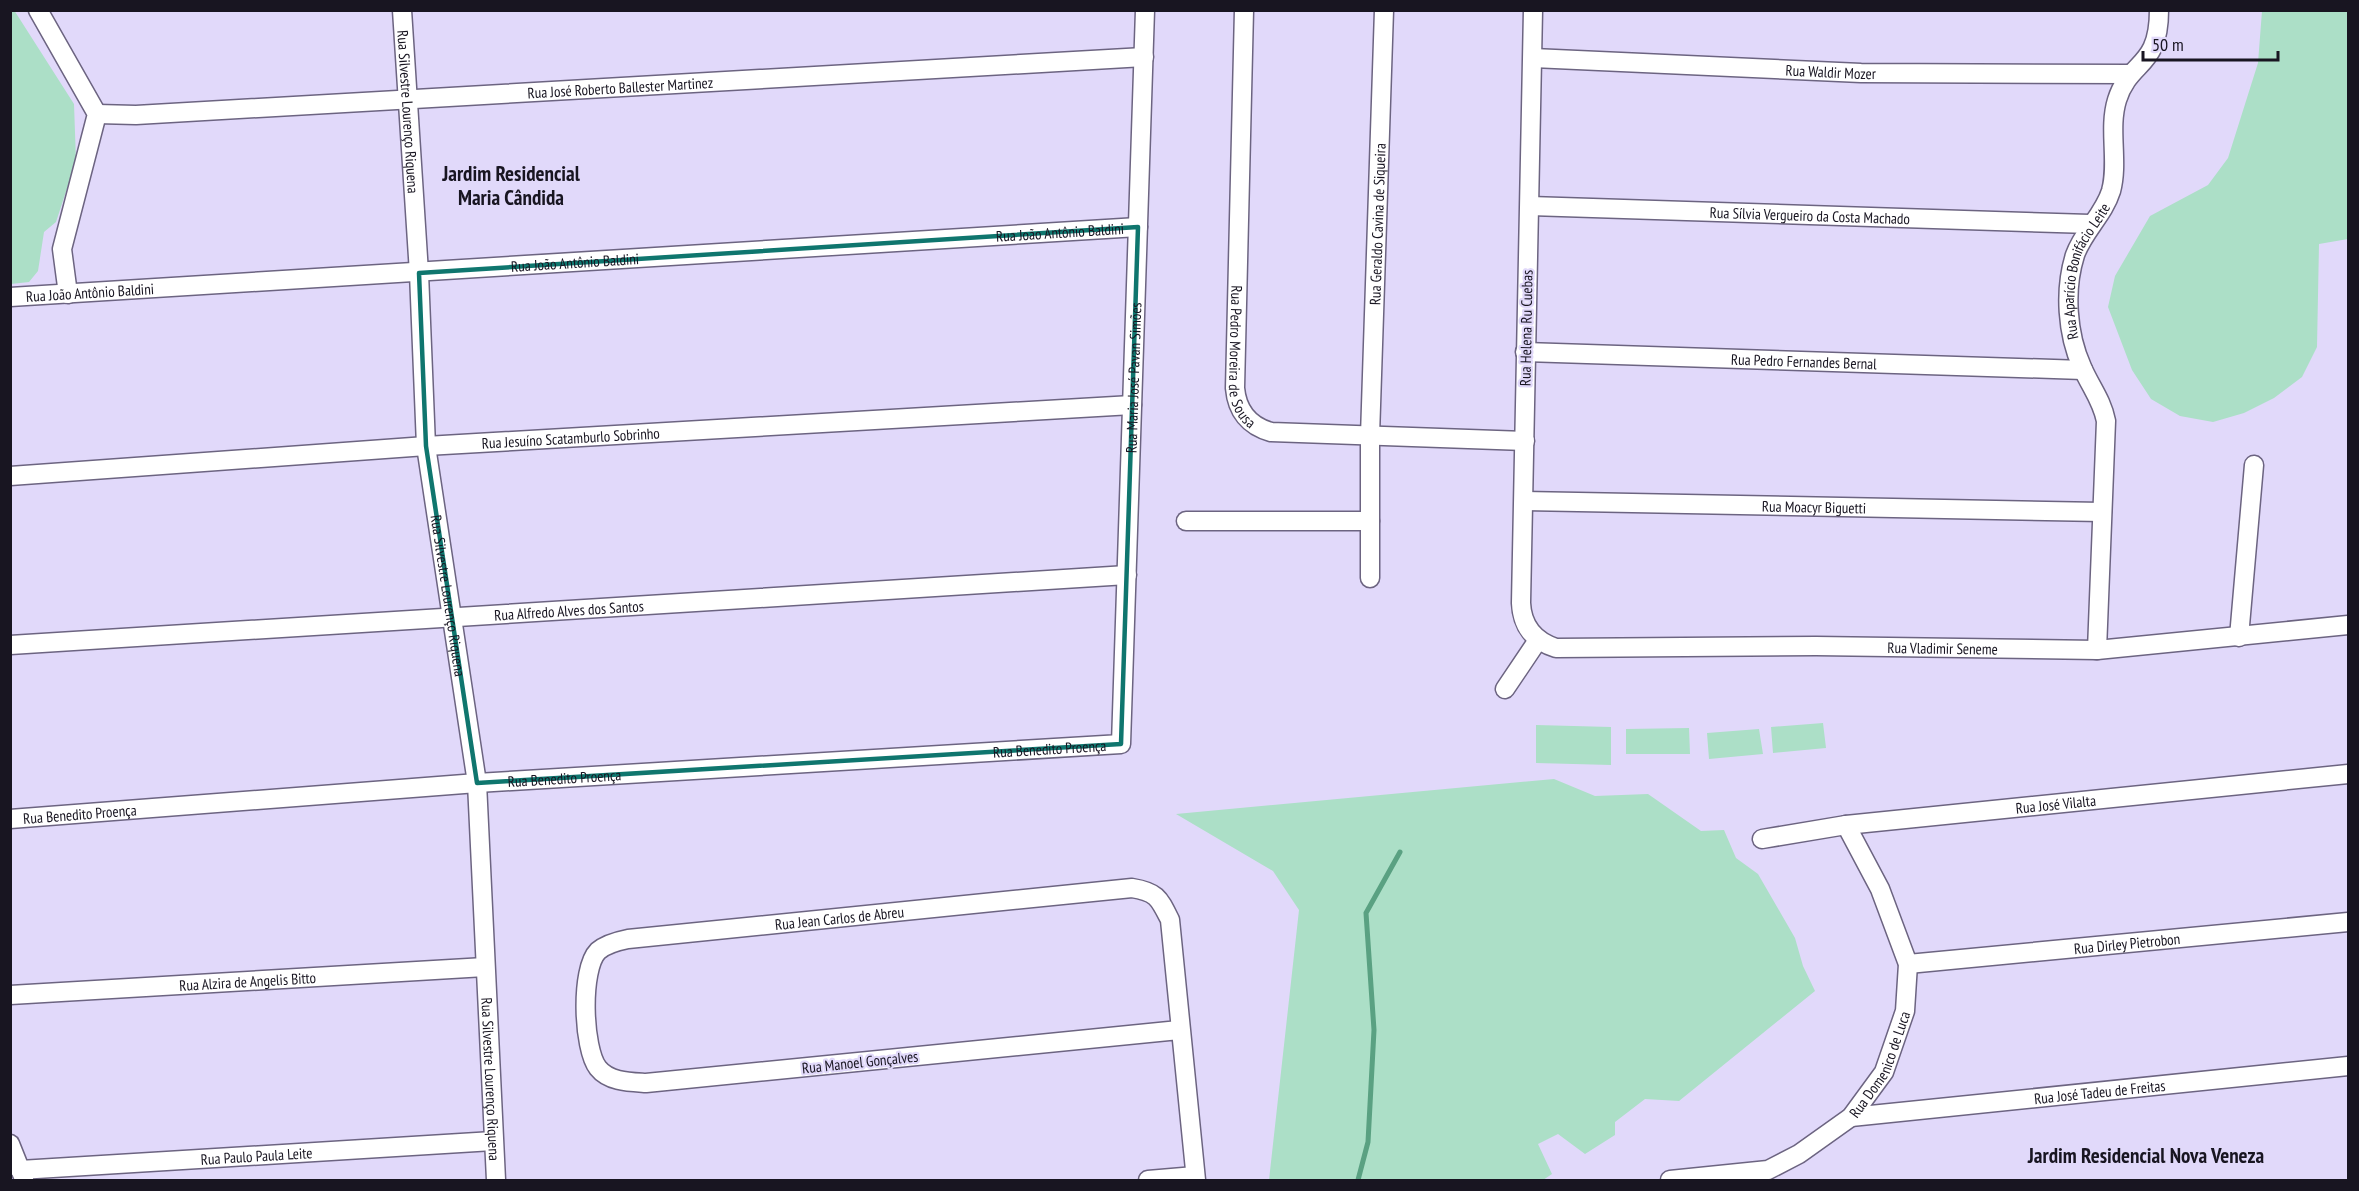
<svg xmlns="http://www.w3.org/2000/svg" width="2359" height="1191" viewBox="0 0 2359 1191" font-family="'PT Sans Narrow',sans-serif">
	<rect width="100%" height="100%" fill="#e1d9fa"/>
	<!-- green -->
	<path fill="#acdfc7" d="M14,10L74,104L76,161L56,222L44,232L38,271L29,282L11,284L10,11Z
		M2262,11H2348V239L2319,244L2317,347L2302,377L2274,398L2244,413L2213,422L2180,416L2151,399L2132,370L2108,307L2115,276L2150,216L2208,185L2228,158L2258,63Z
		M1823,723L1826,748L1773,753L1771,727Z
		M1536,725L1611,727V765L1536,763Z
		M1689,728L1690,754H1626V729Z
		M1759,729L1763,754L1709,759L1707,733Z
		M1554,779L1595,796L1648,794L1701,831L1724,830L1736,858L1758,874L1795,938L1803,966L1815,991L1679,1101L1645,1099L1615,1122V1135L1585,1154L1558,1134L1538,1144L1552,1174L1543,1180H1269L1299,910L1273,871L1176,814Z"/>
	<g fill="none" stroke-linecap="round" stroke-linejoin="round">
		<!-- stream -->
		<path stroke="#5aa182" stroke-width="5" d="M1358,1180L1368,1142L1374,1030L1366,913L1400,852"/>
		<!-- minor casing -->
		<g stroke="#6c6481" stroke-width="21">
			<g id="minor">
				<path d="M38,10L97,114L62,249L68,294"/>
				<path id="s1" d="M402,10L419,273L426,446L477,783L496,1180"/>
				<path id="s2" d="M1244,10L1235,388C1237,411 1249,426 1271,432L1525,441"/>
				<path id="s3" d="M1533,10L1521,603C1522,626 1534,641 1556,648L1816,646L2097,650L2348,625"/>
				<path id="s4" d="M1533,58L1861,73L2130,74"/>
				<path id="s5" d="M97,114L136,115L1144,57"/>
				<path id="s6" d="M1530,206L2090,224"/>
				<path id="s7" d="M10,297L1138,227"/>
				<path id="s8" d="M1525,352L2083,370"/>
				<path id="s9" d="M10,476L426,446L1132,405"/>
				<path id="s10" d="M1524,501L2102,512"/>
				<path d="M1186,521H1370"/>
				<path id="s11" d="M1370,578V436L1384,10"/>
				<path d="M2239,637L2254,465"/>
				<path id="s12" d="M10,645L1127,575"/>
				<path id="s13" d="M2097,650L2106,421C2102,400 2090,386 2082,367C2067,334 2064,290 2075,255C2083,232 2104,214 2111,191C2119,162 2108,129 2117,100C2130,59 2159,69 2159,10"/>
				<path d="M1505,689L1538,640"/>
				<path id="s14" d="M10,819L477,783L1121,744L1145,10"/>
				<path id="s15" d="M1762,839L1846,825L2348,774"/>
				<path id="s16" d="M1908,964L2348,922"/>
				<path id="s17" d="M10,995L485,967"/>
				<path id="s18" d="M1179,1030L646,1083C630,1082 609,1082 598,1068C583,1049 580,969 598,951C606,944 618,941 628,939L1132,888C1157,892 1159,898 1170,920L1196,1180"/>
				<path id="s19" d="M1851,1117L2348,1066"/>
				<path d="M10,1144L24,1179"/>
				<path id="s20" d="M20,1170L493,1141"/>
				<path d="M1148,1180L1195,1176"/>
				<path id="s21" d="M1670,1180L1768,1170L1799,1154L1851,1117L1884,1072L1905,1011L1908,964L1880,889L1846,825"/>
			</g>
		</g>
		<!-- minor -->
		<use href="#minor" stroke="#fff" stroke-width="18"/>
	</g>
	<!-- marked area -->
	<path fill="none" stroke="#0f766e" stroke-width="4.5" stroke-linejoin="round" d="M1138,227L1121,744L477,783L426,446L419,273Z"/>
	<g text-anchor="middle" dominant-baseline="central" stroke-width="4.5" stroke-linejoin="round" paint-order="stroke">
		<!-- street labels -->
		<g font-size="15" fill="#181521" stroke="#e1d9fa">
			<text stroke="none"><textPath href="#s4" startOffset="298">Rua Waldir Mozer</textPath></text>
			<text stroke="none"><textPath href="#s5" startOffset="524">Rua José Roberto Ballester Martinez</textPath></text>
			<text stroke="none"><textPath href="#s1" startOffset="102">Rua Silvestre Lourenço Riquena</textPath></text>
			<text stroke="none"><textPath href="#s6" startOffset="280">Rua Sílvia Vergueiro da Costa Machado</textPath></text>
			<text stroke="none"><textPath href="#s11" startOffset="354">Rua Geraldo Cavina de Siqueira</textPath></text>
			<text stroke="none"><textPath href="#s7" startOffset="1052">Rua João Antônio Baldini</textPath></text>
			<text stroke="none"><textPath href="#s7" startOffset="566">Rua João Antônio Baldini</textPath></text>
			<text stroke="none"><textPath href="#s13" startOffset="390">Rua Aparício Bonifácio Leite</textPath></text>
			<text stroke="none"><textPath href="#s7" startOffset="80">Rua João Antônio Baldini</textPath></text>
			<text transform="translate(1526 328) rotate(-89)">Rua Helena Ru Cuebas</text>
			<text stroke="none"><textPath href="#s2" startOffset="348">Rua Pedro Moreira de Sousa</textPath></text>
			<text stroke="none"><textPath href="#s8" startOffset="279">Rua Pedro Fernandes Bernal</textPath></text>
			<text stroke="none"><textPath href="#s14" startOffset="1480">Rua Maria José Pavan Simões</textPath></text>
			<text stroke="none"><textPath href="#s9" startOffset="562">Rua Jesuíno Scatamburlo Sobrinho</textPath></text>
			<text stroke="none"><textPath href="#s10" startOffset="290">Rua Moacyr Biguetti</textPath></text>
			<text stroke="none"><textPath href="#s1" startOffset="588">Rua Silvestre Lourenço Riquena</textPath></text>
			<text stroke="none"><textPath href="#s12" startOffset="560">Rua Alfredo Alves dos Santos</textPath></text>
			<text stroke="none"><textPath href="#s3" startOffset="1041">Rua Vladimir Seneme</textPath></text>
			<text stroke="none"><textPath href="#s14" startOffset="1042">Rua Benedito Proença</textPath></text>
			<text stroke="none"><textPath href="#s14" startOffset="556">Rua Benedito Proença</textPath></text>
			<text stroke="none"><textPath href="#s15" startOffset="296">Rua José Vilalta</textPath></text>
			<text stroke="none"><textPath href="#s14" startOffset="70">Rua Benedito Proença</textPath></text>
			<text stroke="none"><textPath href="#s18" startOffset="954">Rua Jean Carlos de Abreu</textPath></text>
			<text stroke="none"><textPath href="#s16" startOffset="220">Rua Dirley Pietrobon</textPath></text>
			<text stroke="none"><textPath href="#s17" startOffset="238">Rua Alzira de Angelis Bitto</textPath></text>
			<text transform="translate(860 1062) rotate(-6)">Rua Manoel Gonçalves</text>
			<text stroke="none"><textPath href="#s21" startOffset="258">Rua Domenico de Luca</textPath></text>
			<text stroke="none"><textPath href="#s1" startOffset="1074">Rua Silvestre Lourenço Riquena</textPath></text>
			<text stroke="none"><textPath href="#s19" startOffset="250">Rua José Tadeu de Freitas</textPath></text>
			<text stroke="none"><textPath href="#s20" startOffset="237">Rua Paulo Paula Leite</textPath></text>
		</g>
		<!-- district labels -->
		<g font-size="21" font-weight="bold" fill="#181521" stroke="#e1d9fa">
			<text x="511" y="173">Jardim Residencial<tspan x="511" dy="24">Maria Cândida</tspan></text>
			<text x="2146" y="1155">Jardim Residencial Nova Veneza</text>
		</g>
	</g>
	<!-- border -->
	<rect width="2359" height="1191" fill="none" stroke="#181521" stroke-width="24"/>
	<!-- scale -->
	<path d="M2143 51v9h135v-9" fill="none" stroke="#181521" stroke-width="3"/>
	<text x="2152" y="51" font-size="18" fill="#181521" stroke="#e1d9fa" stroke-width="4.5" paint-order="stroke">50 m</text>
</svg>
